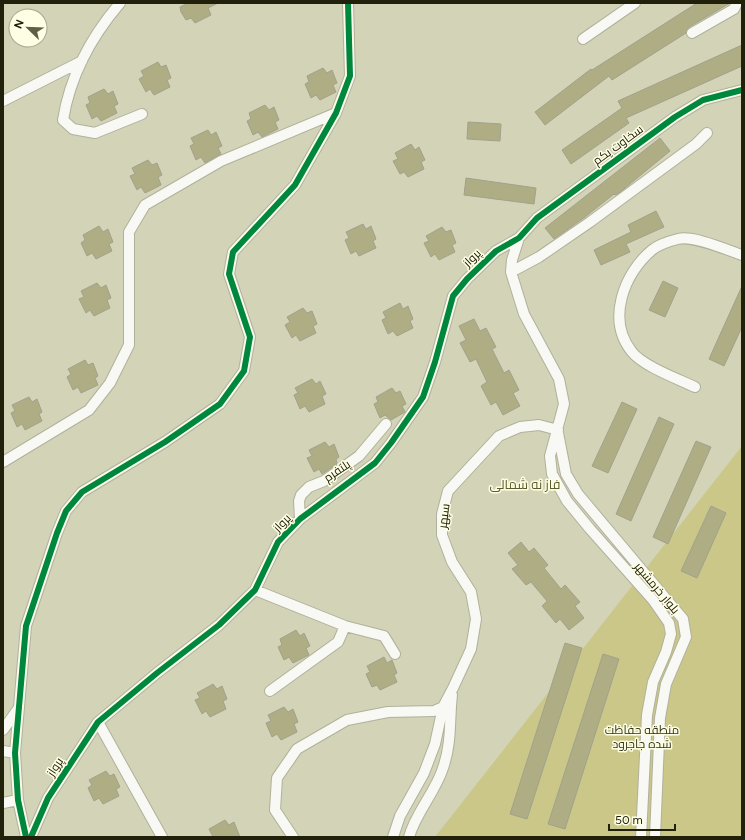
<svg xmlns="http://www.w3.org/2000/svg" width="745" height="840" viewBox="0 0 745 840" font-family="Figtree,Cairo,sans-serif">
	<rect width="100%" height="100%" fill="#d3d3b7"/>
	<!-- green -->
	<path fill="#cac788" d="M742,446V837H435Z"/>
	<!-- building -->
	<path fill="#aead84" stroke="#a2a28c" d="M188,3H218L208,8L211,15L195,23L191,18L186,20L181,12L180,7Z
		M697,3H730L689,27L686,33L612,80L609,76L545,125L535,112L591,69L592,70Z
		M742,45V66L626,118L629,123L571,164L562,150L622,108L618,101Z
		M158,62L161,67L166,65L171,78L167,80L170,87L154,95L150,89L146,92L139,79L144,76L141,71Z
		M323,68L327,73L332,70L337,83L333,85L336,92L320,100L316,95L311,98L305,84L309,82L307,76Z
		M104,89L108,94L113,91L118,104L114,106L117,113L101,121L97,116L92,119L86,105L90,103L88,97Z
		M265,105L269,110L274,107L279,120L275,122L278,129L262,137L258,132L253,135L247,121L251,119L249,113Z
		M468,122L501,124L500,141L467,139Z
		M208,130L211,135L216,132L222,146L218,148L221,154L205,163L201,157L196,160L190,146L194,144L191,138Z
		M660,138L670,151L619,193L615,195L614,194L585,217L554,239L545,228Z
		M411,144L415,150L419,147L425,160L421,162L424,169L408,177L404,172L400,174L393,161L398,159L395,153Z
		M148,160L152,165L157,163L162,175L158,177L161,185L145,193L141,187L137,190L130,176L135,174L132,168Z
		M466,178L536,188L534,204L464,195Z
		M656,211L664,227L626,244L630,252L601,265L594,250L631,232L628,225Z
		M363,224L366,229L371,226L376,239L373,241L376,248L359,256L356,251L351,254L345,240L349,238L346,232Z
		M99,226L103,232L108,229L113,242L109,244L112,251L96,259L92,253L87,256L81,243L85,240L83,235Z
		M442,227L446,232L451,230L456,243L452,245L455,252L439,260L435,254L431,257L424,243L429,241L426,236Z
		M663,281L678,288L665,317L649,310Z
		M97,283L101,288L106,285L111,298L107,300L110,308L94,316L90,310L86,313L79,299L84,297L81,291Z
		M742,286V327L724,366L709,359Z
		M400,303L403,309L408,306L413,319L410,321L413,328L397,336L393,331L388,334L382,320L386,318L383,312Z
		M303,308L307,313L312,311L317,324L313,326L316,333L300,341L296,335L292,338L285,325L290,322L287,317Z
		M474,319L480,331L486,328L496,347L492,349L504,373L509,370L519,390L513,393L520,406L503,415L496,402L491,405L481,386L487,382L476,359L470,362L460,343L466,340L459,326Z
		M85,360L88,365L93,363L98,376L95,378L98,385L81,393L78,387L73,390L67,377L71,374L68,369Z
		M312,379L316,384L320,381L326,394L322,396L325,404L309,412L305,406L300,409L294,395L298,393L295,388Z
		M392,388L396,393L400,391L406,404L402,406L405,412L391,420L385,415L380,418L374,404L378,402L376,397Z
		M29,397L32,402L37,399L42,412L39,414L42,421L25,430L22,424L17,427L11,413L15,411L12,405Z
		M622,402L637,409L608,473L592,466Z
		M659,417L674,424L631,521L616,514Z
		M696,441L711,447L668,544L653,537Z
		M325,442L329,447L334,444L339,457L336,459L337,464L322,474L319,469L314,472L307,458L312,456L309,450Z
		M711,506L726,513L697,578L681,571Z
		M521,542L529,552L534,548L548,565L544,568L561,589L565,585L580,602L575,606L584,618L569,630L560,619L556,623L542,606L547,601L531,582L526,585L512,569L518,565L508,553Z
		M296,630L300,636L304,633L310,646L306,648L309,655L293,663L289,657L284,660L278,647L282,645L280,639Z
		M565,643L582,648L527,819L510,814Z
		M603,654L619,659L565,829L548,824Z
		M384,657L387,663L392,660L397,673L394,675L397,682L380,690L377,685L372,687L366,674L370,672L367,666Z
		M213,684L217,689L222,686L227,699L223,701L226,709L210,717L206,711L202,714L195,700L200,698L197,693Z
		M284,707L288,712L293,709L298,722L294,724L297,732L281,740L277,734L272,737L266,723L271,721L268,715Z
		M106,771L110,776L114,774L120,787L116,789L119,796L103,804L99,798L94,801L88,788L92,785L89,780Z
		M225,820L229,825L234,822L240,837H213L209,829Z"/>
	<g fill="none" stroke-linecap="round" stroke-linejoin="round">
		<!-- street casing -->
		<g stroke="#b1b19b" stroke-width="12">
			<path id="street" d="M120,3C91,37 70,76 63,120L73,129L95,133L142,114
				M692,33L734,9L737,3
				M583,39L635,3
				M3,101L82,61
				M519,238L512,260L511,272L524,314L559,379L564,404L550,456L552,474L567,501L590,529L653,600L669,623L671,634L666,652L653,682L647,715L641,837
				M511,272L539,257L590,222L696,144L707,133
				M695,387C678,379 643,366 632,352C606,320 624,273 652,250C658,245 670,241 678,239C693,235 727,250 742,255
				M558,433L566,474L578,494L683,619L686,637L666,684L660,718L655,837
				M3,462L89,410L110,383L129,345V232L145,205L221,161L336,113
				M300,519L299,501L301,495L309,487L324,481L359,456L386,424
				M255,590L345,626L384,636L395,654
				M270,691L338,642L345,626
				M98,722L162,837
				M3,730L18,709
				M3,751L15,753
				M3,803L18,800
				M26,837L18,800L15,753L26,626L57,533L66,511L82,492L165,442L220,404L244,371L250,337L229,274L233,252L295,185L336,113L350,76L348,3
				M31,837L48,798L98,722L157,673L219,625L255,590L278,542L300,519L375,463L391,443L423,397L435,362L453,296L467,279L496,251L519,238L537,218L675,117L703,100L742,90
				M293,837L275,810L277,778L297,749L347,720L388,712L434,711L443,707
				M393,837L400,816L424,773L435,744L443,707L453,688L471,649L476,619L471,592L452,562L442,535V514L448,491L499,436L520,427L539,425L558,430
				M409,837C416,812 435,793 443,768C452,742 449,721 452,695"/>
		</g>
		<!-- street -->
		<use href="#street" stroke="#f8f8f4" stroke-width="10"/>
		<!-- cycleway casing -->
		<g stroke="#fefee4" stroke-width="8">
			<path id="cycleway" d="M26,837L18,800L15,753L26,626L57,533L66,511L82,492L165,442L220,404L244,371L250,337L229,274L233,252L295,185L336,113L350,76L348,3
				M31,837L48,798L98,722L157,673L219,625L255,590L278,542L300,519L375,463L391,443L423,397L435,362L453,296L467,279L496,251L519,238L537,218L675,117L703,100L742,90"/>
		</g>
		<!-- cycleway -->
		<use href="#cycleway" stroke="#00873e" stroke-width="6"/>
	</g>
	<g text-anchor="middle" dominant-baseline="central" stroke-width="3" stroke-linejoin="round" paint-order="stroke">
		<!-- street labels -->
		<g font-size="12" fill="#21200b" stroke="#fefee4">
			<text transform="translate(618 145) rotate(-36)">سخاوت یکم</text>
			<text transform="translate(472 258) rotate(-44)">پرواز</text>
			<text transform="translate(337 471) rotate(-34)">پلتفرم</text>
			<text transform="translate(444 516) rotate(-82)">سپهر</text>
			<text transform="translate(282 523) rotate(-46)">پرواز</text>
			<text transform="translate(657 588) rotate(50)">بلوار خرمشهر</text>
			<text transform="translate(55 767) rotate(-57)">پرواز</text>
		</g>
		<!-- park labels -->
		<g font-size="12" fill="#32311a" stroke="#fefee4">
			<text x="642" y="730">منطقه حفاظت<tspan x="642" dy="14">شده جاجرود</tspan></text>
		</g>
		<!-- neighbourhood labels -->
		<g font-size="13" fill="#5c5b2a" stroke="#fefee4">
			<text x="525" y="484">فاز نه شمالی</text>
		</g>
	</g>
	<!-- border -->
	<rect width="745" height="840" fill="none" stroke="#21200b" stroke-width="8"/>
	<!-- north arrow -->
	<g transform="translate(28 28) rotate(293)"><circle r="19" fill="#fefee4" stroke="#a6a58d"/>
	<path d="M0-3L7 15L0 10L-7 15Z" fill="#5f5f47"/>
	<text y="-6" font-size="11" font-weight="bold" text-anchor="middle" fill="#21200b">N</text>
	</g>
	<!-- scale -->
	<path d="M609 824v6h66v-6" fill="none" stroke="#21200b" stroke-width="2"/>
	<text x="615" y="824" font-size="12" fill="#21200b" stroke="#fefee4" stroke-width="3" paint-order="stroke">50 m</text>
</svg>
